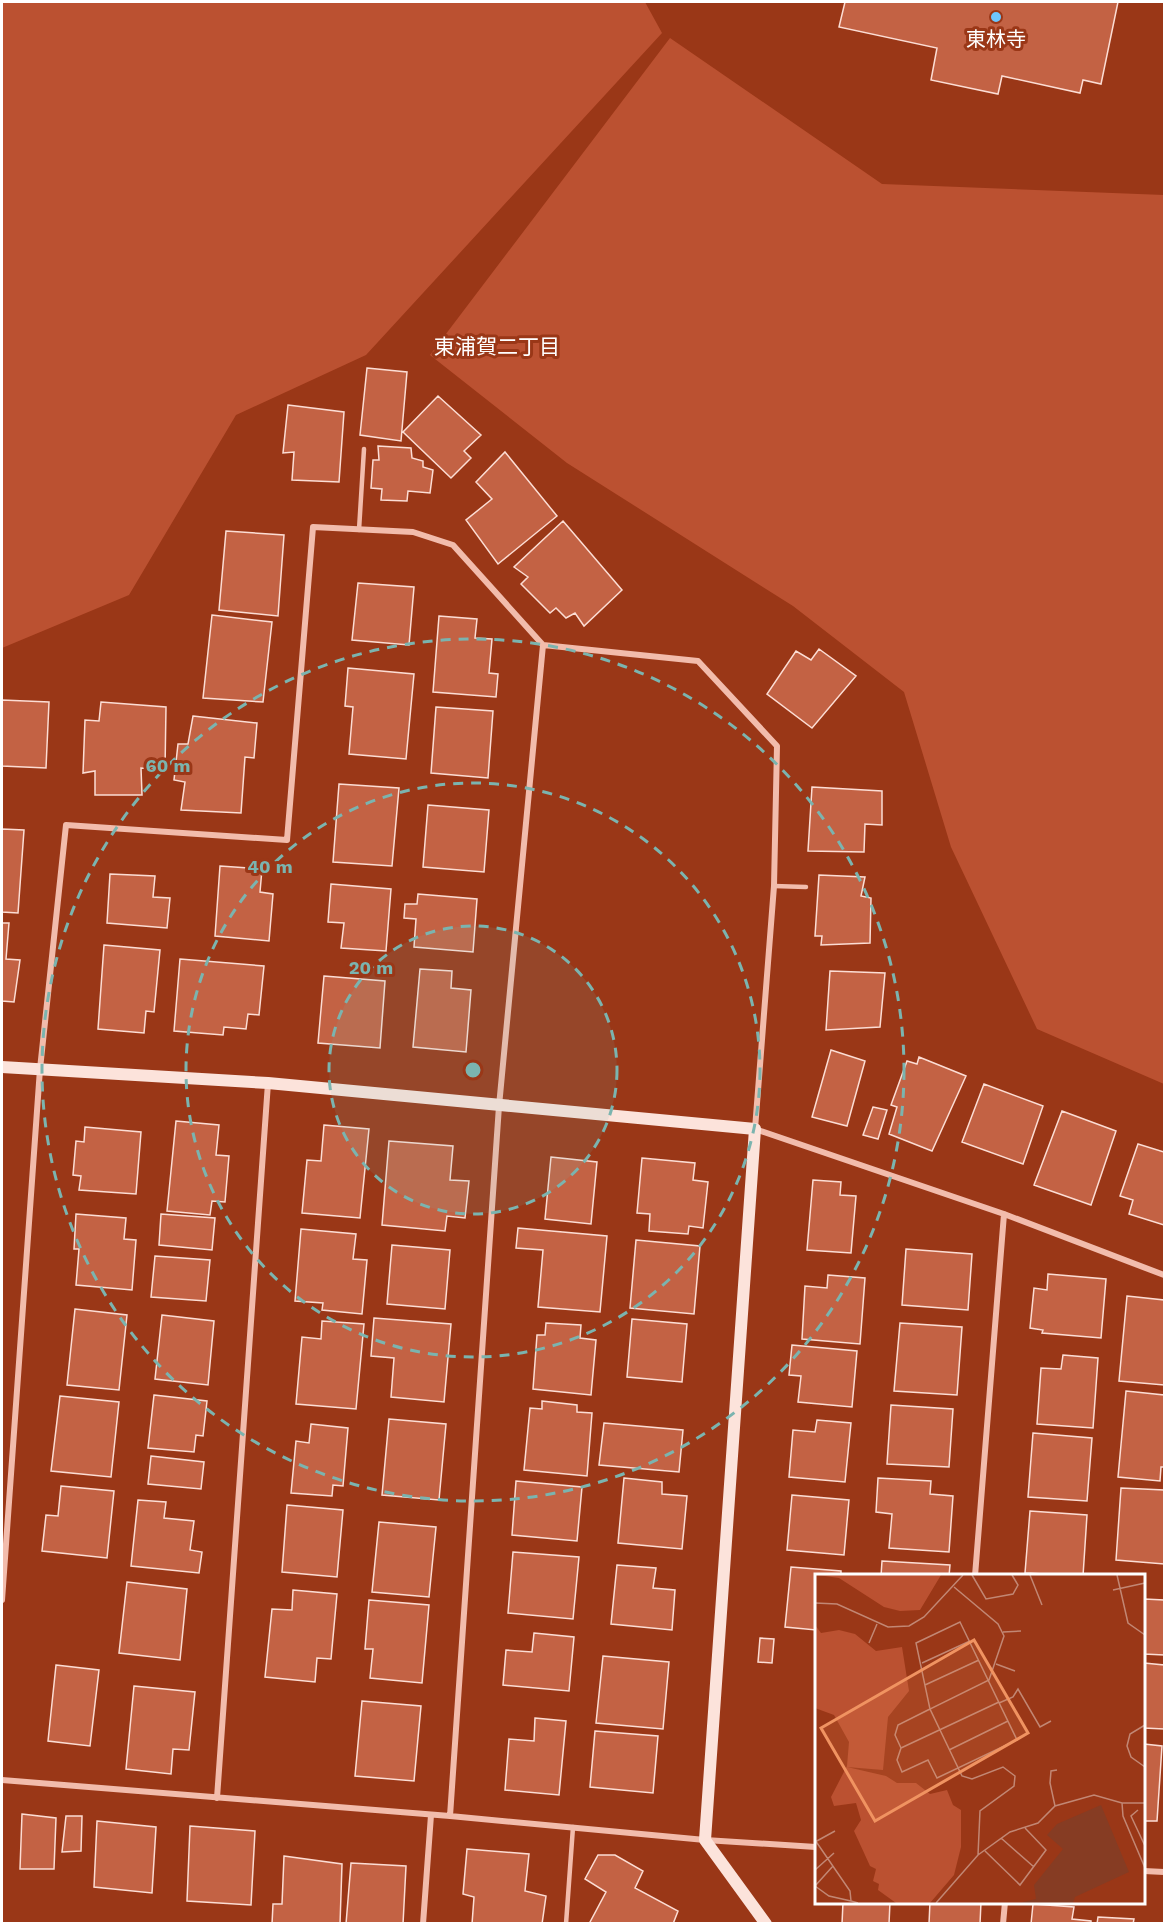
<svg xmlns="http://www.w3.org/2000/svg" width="1166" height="1925" viewBox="0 0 1166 1925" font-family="'Work Sans','Noto Sans JP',sans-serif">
	<rect width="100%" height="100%" fill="#9a3717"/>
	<!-- green -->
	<path fill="#bb5131" d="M2,2H645L662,33L366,355L236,415L129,595L2,648Z
		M670,38L882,184L1164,195V1084L1037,1029L951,847L904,692L793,606L567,463L430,355Z"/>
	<!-- building -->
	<path fill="#c36244" stroke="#fcddd4" stroke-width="1.5" d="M845,2H1118L1101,84L1083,80L1080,93L1002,76L998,94L931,80L937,48L839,27Z
		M367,368L407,372L401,441L360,435Z
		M438,396L481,435L464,451L471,458L451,478L403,432Z
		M288,405L344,412L339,482L292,480L294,452L283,453Z
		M378,446L411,448L412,458L423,461V467L433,470L430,493L408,491L407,501L381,500L382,489L371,488L373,460H379Z
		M505,452L557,516L498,564L466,520L492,499L476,482Z
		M563,521L622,590L584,626L575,613L566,618L556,608L550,613L521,584L528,577L514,567Z
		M226,531L284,535L278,616L219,610Z
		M358,583L414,587L409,645L352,640Z
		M212,615L272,622L263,702L203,698Z
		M439,616L477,619L475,638L492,639L489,673L498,674L496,697L433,692Z
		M819,649L856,676L812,728L767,694L796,651L811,660Z
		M348,668L414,674L406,759L349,754L353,707L345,706Z
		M2,700L49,702L46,768L2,766Z
		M101,702L166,707L165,770L141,768L142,795H95V771L83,773L85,720L99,721Z
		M436,707L493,711L488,778L431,773Z
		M193,716L257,723L254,758L245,757L241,813L181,810L185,782L174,780L178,744H188Z
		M339,784L399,788L392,866L333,862Z
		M812,787L882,791V825L865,824L864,852L808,851Z
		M428,805L489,810L484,872L423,867Z
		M2,829L24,830L18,913L2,912Z
		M220,866L262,869L260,892L273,894L269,941L215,936Z
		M110,874L155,876L153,897L170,898L167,928L107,923Z
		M819,875L865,877L861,896L871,898L870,943L821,945L822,936H815Z
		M331,884L391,889L386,951L341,948L344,923L328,922Z
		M418,894L477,899L473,952L414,947L416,919L404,918L405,904H417Z
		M2,923H9L6,959L20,960L14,1002L2,1001Z
		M104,945L160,950L154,1012L146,1011L144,1033L98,1029Z
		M180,959L264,966L259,1015L248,1014L246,1029L224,1027L223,1035L174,1031Z
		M420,969L452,971L451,988L471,990L466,1052L413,1047Z
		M830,971L885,973L880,1027L826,1030Z
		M324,976L385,981L380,1048L318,1043Z
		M831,1050L865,1061L847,1126L812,1117Z
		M919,1057L966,1076L932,1151L889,1134L897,1107L891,1105L907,1061L917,1064Z
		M984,1084L1043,1106L1023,1164L962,1142Z
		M873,1107L887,1110L878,1139L863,1135Z
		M1062,1111L1116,1131L1091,1205L1034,1185Z
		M176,1121L219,1125L216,1155L229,1156L225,1202L212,1201L210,1215L167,1211Z
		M324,1125L369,1129L360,1218L302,1213L307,1160L321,1161Z
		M85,1127L141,1132L136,1194L79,1190L81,1176L73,1175L76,1141L84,1142Z
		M389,1141L453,1146L450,1180L469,1181L465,1218L447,1216L445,1231L382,1225Z
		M1138,1144L1164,1152V1225L1129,1214L1133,1200L1120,1196Z
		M551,1157L597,1162L591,1224L545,1219Z
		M642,1158L695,1163L693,1180L708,1182L703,1228L689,1226L688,1234L649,1231L650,1214L637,1213Z
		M813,1180L841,1182L840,1195L856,1196L851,1253L807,1250Z
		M76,1214L126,1218L124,1239L136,1240L132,1290L76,1285L79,1249H74Z
		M161,1214L215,1218L212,1250L159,1245Z
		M518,1228L607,1236L600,1312L538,1307L543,1250L516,1248Z
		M301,1229L356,1234L353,1259L367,1260L362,1314L322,1310L323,1303L295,1301Z
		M636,1240L700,1246L694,1314L630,1308Z
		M392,1245L450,1250L445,1309L387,1304Z
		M906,1249L972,1254L968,1310L902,1305Z
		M155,1256L210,1260L206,1301L151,1297Z
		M1048,1274L1106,1279L1101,1338L1042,1333L1043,1330L1030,1328L1034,1288L1047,1290Z
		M828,1275L865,1278L860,1344L802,1339L805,1286L827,1288Z
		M1127,1296L1164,1300V1385L1119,1381Z
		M75,1309L127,1315L119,1390L67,1385Z
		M162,1315L214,1321L208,1385L155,1379Z
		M374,1318L451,1324L444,1402L391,1397L394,1358L371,1356Z
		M632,1319L687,1324L682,1382L627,1377Z
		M322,1321L364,1324L356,1409L296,1404L302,1337L321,1339Z
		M546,1323L581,1325L580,1338L596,1340L591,1395L533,1389L537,1335H545Z
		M900,1323L962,1327L957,1395L894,1391Z
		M792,1345L857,1351L852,1407L798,1402L801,1376L789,1375Z
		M1063,1355L1098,1358L1093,1428L1037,1424L1041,1368L1061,1369Z
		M1126,1391L1164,1395V1467H1161L1160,1481L1118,1477Z
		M154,1395L207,1401L203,1436L196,1435L194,1452L148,1448Z
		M60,1396L119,1402L111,1477L51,1471Z
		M542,1401L577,1405V1412L592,1413L587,1476L524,1470L530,1408L542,1409Z
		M891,1405L953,1409L949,1467L887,1464Z
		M389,1419L446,1424L439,1500L382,1495Z
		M817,1420L851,1423L845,1482L789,1477L793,1430L815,1432Z
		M604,1423L683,1430L679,1472L599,1465Z
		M311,1424L348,1428L343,1486L333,1485L332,1496L291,1493L296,1441L309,1443Z
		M1033,1433L1092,1438L1087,1501L1028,1497Z
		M151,1456L204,1462L201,1489L148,1484Z
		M624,1478L662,1482V1494L687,1496L682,1549L618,1543Z
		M878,1478L931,1481L930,1494L953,1496L949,1552L889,1548L892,1514L876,1512Z
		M516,1481L582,1487L577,1541L512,1535Z
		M61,1486L114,1491L107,1558L42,1551L46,1515L58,1516Z
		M1121,1488L1164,1490V1564L1116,1560Z
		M792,1495L849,1500L844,1555L787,1550Z
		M138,1500L166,1502L164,1518L194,1521L190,1550L202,1552L199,1573L131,1566Z
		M287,1505L343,1510L337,1577L282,1572Z
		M1030,1511L1087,1515L1083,1576L1025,1573Z
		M379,1522L436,1527L429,1597L372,1592Z
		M513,1552L579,1557L573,1619L508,1613Z
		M882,1561L950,1565L949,1576H881Z
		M617,1565L656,1568L653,1588L675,1590L672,1630L611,1624Z
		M791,1567L841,1571V1576H816V1630L785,1627Z
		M127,1582L187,1589L180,1660L119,1653Z
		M293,1590L337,1594L331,1659L317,1658L315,1682L265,1677L272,1609L292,1610Z
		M1144,1599L1164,1600V1655L1144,1654Z
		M369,1600L429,1605L422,1683L370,1678L373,1649H365Z
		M534,1633L574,1637L569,1691L503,1685L506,1650L532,1652Z
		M760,1638L774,1639L772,1663L758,1662Z
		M603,1656L669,1662L663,1729L596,1723Z
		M1144,1663L1164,1665V1729L1144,1728Z
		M56,1665L99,1670L90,1746L48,1741Z
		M134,1686L195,1692L189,1750L173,1749L171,1774L126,1769Z
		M362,1701L421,1706L414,1781L355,1776Z
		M535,1718L566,1721L559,1795L505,1790L509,1739L534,1741Z
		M595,1731L658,1736L653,1793L590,1787Z
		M1144,1744L1162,1746L1157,1821H1144Z
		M22,1814L56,1818L54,1869H20Z
		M66,1816H82L81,1851L62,1852Z
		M97,1821L156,1827L152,1893L94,1887Z
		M190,1826L255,1831L251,1905L187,1901Z
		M467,1849L529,1854L525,1891L546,1896L542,1924H472L474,1897L463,1894Z
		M598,1855H615L643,1871L635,1888L678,1911L673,1924H589L606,1892L585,1879Z
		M284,1856L342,1864L340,1924H272L273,1904H282Z
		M351,1863L406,1866L403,1924H346Z
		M843,1902H890L889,1924H842Z
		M930,1902H981L980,1924H929Z
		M1033,1904L1074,1907L1072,1919L1091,1921V1924H1031Z
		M1098,1917L1134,1919L1133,1924H1097Z"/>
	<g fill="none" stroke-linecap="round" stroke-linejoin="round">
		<!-- lane -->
		<path stroke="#f2bcac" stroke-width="4.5" d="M359,530L364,449
			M774,886L806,887
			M566,1924L573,1827"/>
		<!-- street -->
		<path stroke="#f2bcac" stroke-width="6" d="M975,1576L1004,1214
			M2,1600L40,1069L66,825L287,840L313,527L413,532L453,545L543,645L698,661L777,746L774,886L755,1129L1004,1214L1164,1275
			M2,1780L450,1816L705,1840L816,1847
			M217,1798L268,1083
			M450,1816L499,1106L543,645
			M1144,1871L1164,1872
			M423,1924L431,1815
			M1003,1924L1005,1902"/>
		<!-- secondary -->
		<path stroke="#fce3db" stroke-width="12" d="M2,1067L268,1083L755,1129L705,1840L766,1924"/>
	</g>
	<!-- distance rings -->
	<circle cx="473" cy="1070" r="144" fill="#7bb4af" fill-opacity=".12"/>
	<g fill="none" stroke="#7bb4af" stroke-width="3" stroke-dasharray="10 8">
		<circle cx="473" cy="1070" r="144"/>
		<circle cx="473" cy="1070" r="287"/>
		<circle cx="473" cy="1070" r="431"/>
	</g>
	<!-- markers -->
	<circle fill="#6dc6ff" stroke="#9a3717" stroke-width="2" cx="996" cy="17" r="6"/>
	<g text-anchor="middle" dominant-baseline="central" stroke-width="6" stroke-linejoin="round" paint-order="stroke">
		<!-- poi labels -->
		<g font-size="20" fill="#fff" stroke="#9a3717">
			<text x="996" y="39">東林寺</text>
		</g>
		<!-- neighbourhood labels -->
		<g font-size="21" fill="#fff" stroke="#9a3717">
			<text x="497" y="346">東浦賀二丁目</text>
		</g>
	</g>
	<!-- overview -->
	<g transform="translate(815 1574)">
		<rect width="330" height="330" fill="#9a3717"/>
		<path d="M3,1H126L105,36L85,37L69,33L24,4ZM0,51L6,59L24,56L40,60L61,77L87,73L94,117L73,143L68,196L32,193L71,202L82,209H101L115,220L132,216L138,231L146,236V273L139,301L115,329H81L63,316L64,310L58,307L61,295L55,292L39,257L46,246L41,229L19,232L16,223L32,192L34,168L19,141L0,134Z" fill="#bb5131"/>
		<path d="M286,231L314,298L260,323L258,329H204L221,325L219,311L248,275L232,261L242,250Z" fill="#863c23"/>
		<path fill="none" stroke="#c28774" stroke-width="1.5" d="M157,1L171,25L198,20L203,11L197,1M215,1L227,31M302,1L313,49L330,61M139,13L183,50L189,62L174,106L115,135L147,202L157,205L188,193L200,202L199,212L165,237L163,281M298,16L330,9M0,29L22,30L73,53L94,52L109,43L148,1M145,48L202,166L122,204L113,186L87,198L82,186L86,174L80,161L83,151L115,135L101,69ZM188,58L206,57M54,69L62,50M107,89L155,67M181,90L200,97M110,111L164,86M184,129L198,123L203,115L225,153L236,147M330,151L315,160L312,172L316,183L330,193M86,174L184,128M134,176L193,147M307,229L308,242L330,294M240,232L235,209L236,197L242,196M323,236L316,242L330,272M186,264L219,293M0,266L35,317L36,327L43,329M0,268L20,257M170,277L205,311L231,276L210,254M0,296L19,279M0,312L14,322L36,327M0,312L18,292M121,329L163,281L195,258L223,249L240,232L279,221L307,229H330"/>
		<path fill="#f09361" fill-opacity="0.15" stroke="#f09361" stroke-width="3" d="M159,66L213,159L60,247L6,154Z"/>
		<rect width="330" height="330" fill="none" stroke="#fff" stroke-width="3"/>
	</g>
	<circle cx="473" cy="1070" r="9" fill="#7bb4af" stroke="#9a3717" stroke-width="3"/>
	<g font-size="18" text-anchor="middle" font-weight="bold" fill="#7bb4af" stroke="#9a3717" stroke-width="6" stroke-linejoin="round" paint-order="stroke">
		<text x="168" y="772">60 m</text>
		<text x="270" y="873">40 m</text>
		<text x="371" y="974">20 m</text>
	</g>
	<!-- border -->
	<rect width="1166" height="1925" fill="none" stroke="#ffffff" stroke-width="6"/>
</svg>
